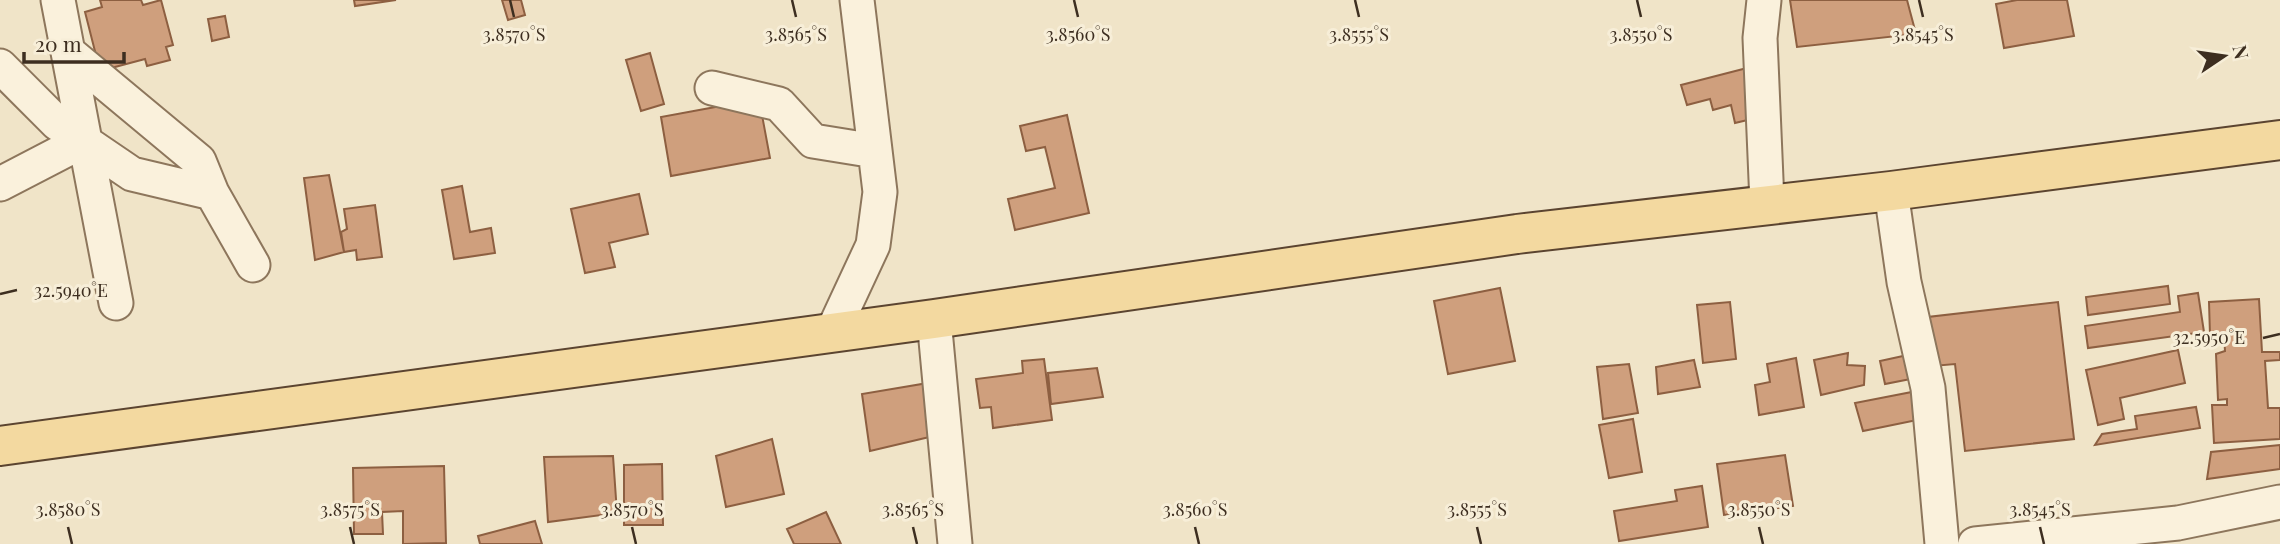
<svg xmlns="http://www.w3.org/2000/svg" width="2280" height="544" viewBox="0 0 2280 544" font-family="'Playfair Display',serif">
	<rect width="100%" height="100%" fill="#f0e4c8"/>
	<!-- building -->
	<path fill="#cf9f7d" stroke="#8d5f41" stroke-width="2" d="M100,0H141L143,5L161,0L173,45L166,47L170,60L147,66L145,59L100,71L85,12L102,7Z
		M354,0H396L355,6Z
		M502,0H521L525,15L508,20Z
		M1790,0H1907L1916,34L1797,47Z
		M2017,0H2067L2074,36L2004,48L1996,4Z
		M225,16L229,37L212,41L208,19Z
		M650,53L664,104L641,111L626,60Z
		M1747,68L1760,117L1735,123L1731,105L1713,110L1710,99L1687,105L1681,85Z
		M759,99L770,158L671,176L661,117Z
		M1067,115L1089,213L1015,230L1008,199L1055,188L1045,147L1026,151L1020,126Z
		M329,175L344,252L315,260L304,178Z
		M462,186L470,232L491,228L495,253L454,259L442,190Z
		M639,194L648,234L609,243L615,267L585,273L571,209Z
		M375,205L382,257L357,260L356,250L344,252L341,232L347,229L344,209Z
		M2168,286L2170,304L2088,315L2086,297Z
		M1500,288L1515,361L1448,374L1434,301Z
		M2198,293L2204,332L2088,348L2085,326L2180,312L2178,296Z
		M2259,299L2262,352H2280V360L2265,361L2268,408H2280V439L2214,443L2212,405H2227V399L2218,400L2216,354L2225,351L2224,334L2210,335L2209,302Z
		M1730,302L1736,359L1703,363L1697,305Z
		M2058,302L2074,439L1965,451L1955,364L1933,366L1928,317Z
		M2178,350L2185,383L2120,398L2124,419L2098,425L2086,370Z
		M1926,351L1931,375L1885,384L1880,361Z
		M1848,353L1847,365L1865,366L1864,385L1821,395L1814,360Z
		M1796,358L1804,407L1759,415L1755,385L1770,382L1767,364Z
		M1044,359L1052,420L993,428L991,407L980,408L976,379L1023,373L1022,361Z
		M1694,360L1700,387L1658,394L1656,367Z
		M1629,364L1638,413L1603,419L1597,367Z
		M1097,368L1103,397L1051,404L1048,373Z
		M928,383L938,435L870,451L862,394Z
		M1917,391L1922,419L1863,431L1855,403Z
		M2196,407L2200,428L2095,445L2102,434L2137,429L2135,416Z
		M1633,419L1642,472L1609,478L1599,425Z
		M772,439L784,494L726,507L716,456Z
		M2280,445V469L2207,479L2211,452Z
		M1785,455L1793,506L1724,515L1717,464Z
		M613,456L617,513L548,522L544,457Z
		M662,464L663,525H624V465Z
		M444,466L446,543L403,544V511L382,512L383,534H354L353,468Z
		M1702,486L1708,527L1619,541L1614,511L1677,501L1675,490Z
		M826,512L841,544H794L787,529Z
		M535,521L542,544H480L478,536Z"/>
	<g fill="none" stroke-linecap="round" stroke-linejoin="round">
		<!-- minor casing -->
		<g stroke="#8d765c" stroke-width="37">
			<path id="minor" d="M58,0L116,303
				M1764,0L1760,38L1767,203
				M68,52L199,161L212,193
				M0,66L57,123L132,174L212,193L253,265
				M712,88L779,104L813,141L875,151
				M0,184L83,141
				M1891,191L1904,282L1928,388L1942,544
				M934,319L955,544
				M832,333L873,245L880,192L857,0
				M1975,544L2178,523L2280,502"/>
		</g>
		<!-- major casing -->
		<g stroke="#5b4430" stroke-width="42">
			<path id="major" d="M0,446L934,319L1517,234L1891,191L2280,140"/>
		</g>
		<!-- minor -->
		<use href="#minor" stroke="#faf1dc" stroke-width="33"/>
		<!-- major -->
		<use href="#major" stroke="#f3d9a0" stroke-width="38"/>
	</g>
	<!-- ticks -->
	<path fill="none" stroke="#3d2e20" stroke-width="2.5" d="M510,0L514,17M792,0L796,17M1074,0L1078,17M1355,0L1359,17M1637,0L1641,17M1919,0L1923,17M0,294L17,290M2263,338L2280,334M68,527L72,544M350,527L354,544M632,527L636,544M913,527L917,544M1195,527L1199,544M1477,527L1481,544M1759,527L1763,544M2040,527L2044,544"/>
	<g font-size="18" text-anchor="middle" fill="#3d2e20" stroke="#f7eed8" stroke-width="6" stroke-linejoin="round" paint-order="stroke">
		<text x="514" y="41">3.8570°S</text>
		<text x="796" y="41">3.8565°S</text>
		<text x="1078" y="41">3.8560°S</text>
		<text x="1359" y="41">3.8555°S</text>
		<text x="1641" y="41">3.8550°S</text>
		<text x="1923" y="41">3.8545°S</text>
		<text x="71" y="297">32.5940°E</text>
		<text x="2209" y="344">32.5950°E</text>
		<text x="68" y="516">3.8580°S</text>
		<text x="350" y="516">3.8575°S</text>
		<text x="632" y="516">3.8570°S</text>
		<text x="913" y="516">3.8565°S</text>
		<text x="1195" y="516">3.8560°S</text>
		<text x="1477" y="516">3.8555°S</text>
		<text x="1759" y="516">3.8550°S</text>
		<text x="2040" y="516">3.8545°S</text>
	</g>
	<!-- north arrow -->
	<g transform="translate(2224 56) rotate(77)" stroke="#f7eed8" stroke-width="5" paint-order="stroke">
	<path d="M0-5L12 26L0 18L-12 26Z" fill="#3d2e20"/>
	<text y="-10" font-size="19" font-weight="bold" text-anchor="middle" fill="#3d2e20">N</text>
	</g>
	<!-- scale -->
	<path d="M24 52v10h100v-10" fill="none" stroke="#3d2e20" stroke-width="3.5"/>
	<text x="35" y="52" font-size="21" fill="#3d2e20" stroke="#f7eed8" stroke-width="5" paint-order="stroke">20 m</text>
</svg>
